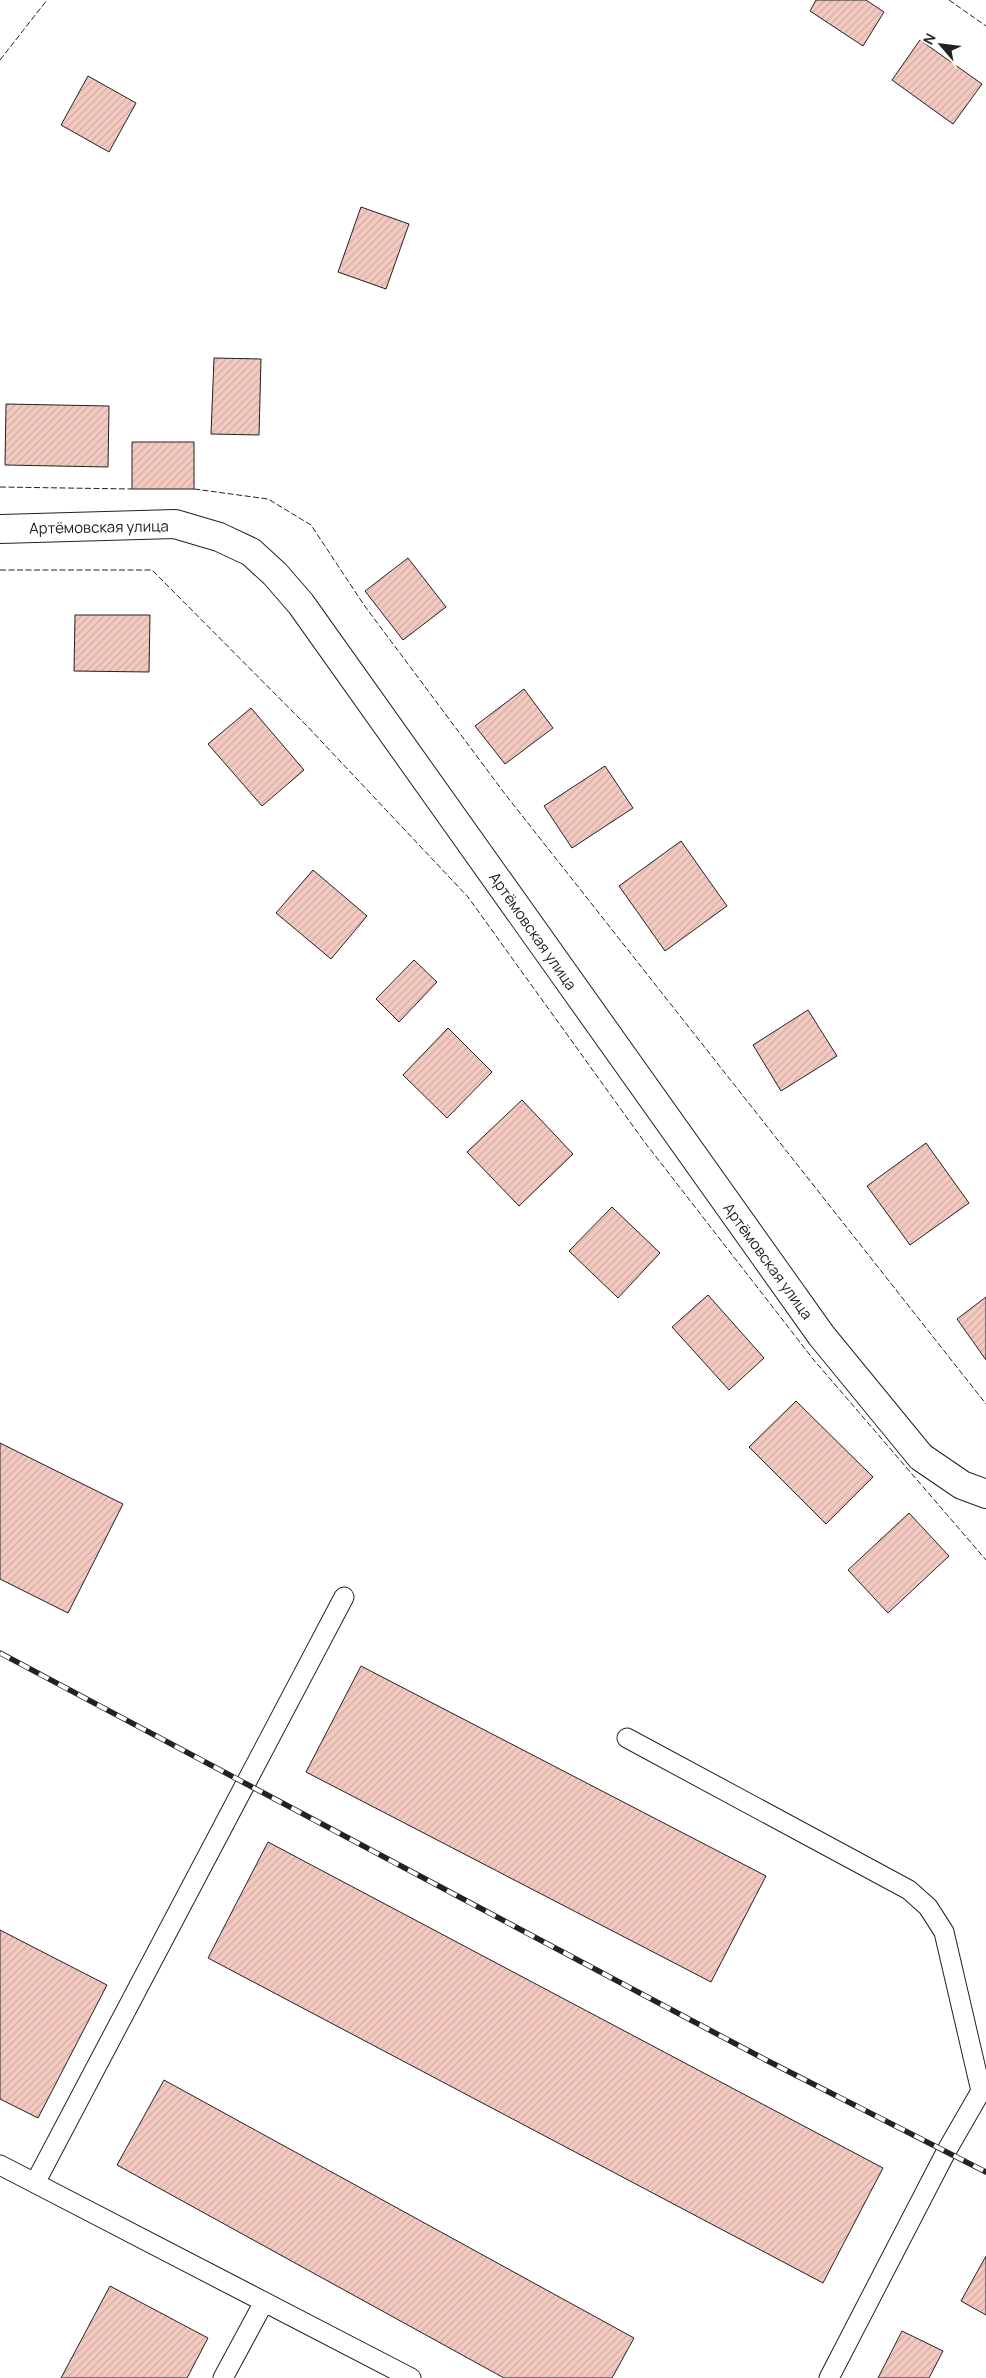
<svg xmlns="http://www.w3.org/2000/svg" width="986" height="2378" viewBox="0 0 986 2378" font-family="Manrope,sans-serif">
	<defs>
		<pattern id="building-hatch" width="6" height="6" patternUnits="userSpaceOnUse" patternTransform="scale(1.25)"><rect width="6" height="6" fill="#f3c9c0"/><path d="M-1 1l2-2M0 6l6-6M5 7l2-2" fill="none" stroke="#d0aca5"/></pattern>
	</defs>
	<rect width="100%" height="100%" fill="#fff"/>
	<!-- building -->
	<path fill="url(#building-hatch)" stroke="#222" d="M816,0H866L884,12L863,46L810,11Z
		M920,40L982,84L953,124L892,80Z
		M88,76L136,103L109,152L61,125Z
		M361,207L409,224L386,289L338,272Z
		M214,358L261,359L259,435L211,434Z
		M6,404L109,406L108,467L5,465Z
		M132,442H194V489H132Z
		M408,558L446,607L403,640L365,591Z
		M75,615H150L149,672L74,671Z
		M524,689L553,728L505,764L475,726Z
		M251,708L304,770L262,806L208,744Z
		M605,766L633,808L572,848L544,806Z
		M681,841L727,906L665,951L619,886Z
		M313,870L367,916L331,959L276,913Z
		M414,960L437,982L399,1022L376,999Z
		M808,1010L837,1056L781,1091L753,1045Z
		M448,1028L492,1072L447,1118L403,1075Z
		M522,1100L573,1154L519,1206L467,1152Z
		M926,1143L969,1203L910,1245L867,1186Z
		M612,1207L660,1253L618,1298L569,1251Z
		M708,1295L764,1358L729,1390L672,1327Z
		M986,1297V1360L957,1319Z
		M796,1401L873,1477L826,1524L749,1447Z
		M0,1443L123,1504L68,1613L0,1579Z
		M909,1513L949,1556L888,1613L848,1570Z
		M361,1666L766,1876L711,1982L306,1772Z
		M268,1842L883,2168L823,2283L208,1958Z
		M0,1930L107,1985L38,2118L0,2099Z
		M164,2080L634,2338L612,2378H504L117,2165Z
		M986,2256V2315L961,2301Z
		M110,2286L208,2338L187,2378H61Z
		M902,2331L943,2351L929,2378H878Z"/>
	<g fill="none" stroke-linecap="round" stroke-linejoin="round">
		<!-- lane casing -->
		<g stroke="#222" stroke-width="21">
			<path id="lane" d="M627,1738L909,1890L928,1907L944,1932L981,2091L947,2150L829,2378
				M0,2165L411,2378
				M35,2183L344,1597
				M223,2378L264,2302"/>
		</g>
		<!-- street casing -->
		<g stroke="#222" stroke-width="30">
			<path id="street" d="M0,529L175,524L219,537L251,552L275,574L301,604L821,1335L921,1457L962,1485L986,1494"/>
		</g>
		<!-- lane -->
		<use href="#lane" stroke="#fff" stroke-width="19"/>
		<!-- street -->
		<use href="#street" stroke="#fff" stroke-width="28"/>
		<!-- rail casing -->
		<g stroke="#222" stroke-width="5.5">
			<path id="rail" d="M0,1653L766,2060L986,2172"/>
		</g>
		<!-- rail -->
		<use href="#rail" stroke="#fff" stroke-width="4" stroke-dasharray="11" stroke-linecap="butt"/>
		<!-- fence -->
		<path stroke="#222" stroke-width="1" stroke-dasharray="6 2.5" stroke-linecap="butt" d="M949,0L986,26
			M0,60L47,0
			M0,487L132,489
			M194,489L268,499L311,525L364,605L505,794L986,1404
			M0,570H152L307,726L468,897L643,1140L813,1359L986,1560"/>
	</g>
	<g text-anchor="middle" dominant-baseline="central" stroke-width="4" stroke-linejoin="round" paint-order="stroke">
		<!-- street labels -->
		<g font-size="15" fill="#222" stroke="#fff">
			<text transform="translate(99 527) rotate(-1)">Артёмовская улица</text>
			<text transform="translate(533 931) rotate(55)">Артёмовская улица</text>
			<text transform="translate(768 1261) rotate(54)">Артёмовская улица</text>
		</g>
	</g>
	<!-- north arrow -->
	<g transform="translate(941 45) rotate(298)" stroke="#ffffff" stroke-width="4" paint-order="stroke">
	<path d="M0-4L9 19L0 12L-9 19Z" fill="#222222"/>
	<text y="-8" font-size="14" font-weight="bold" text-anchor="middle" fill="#222222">N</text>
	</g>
</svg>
